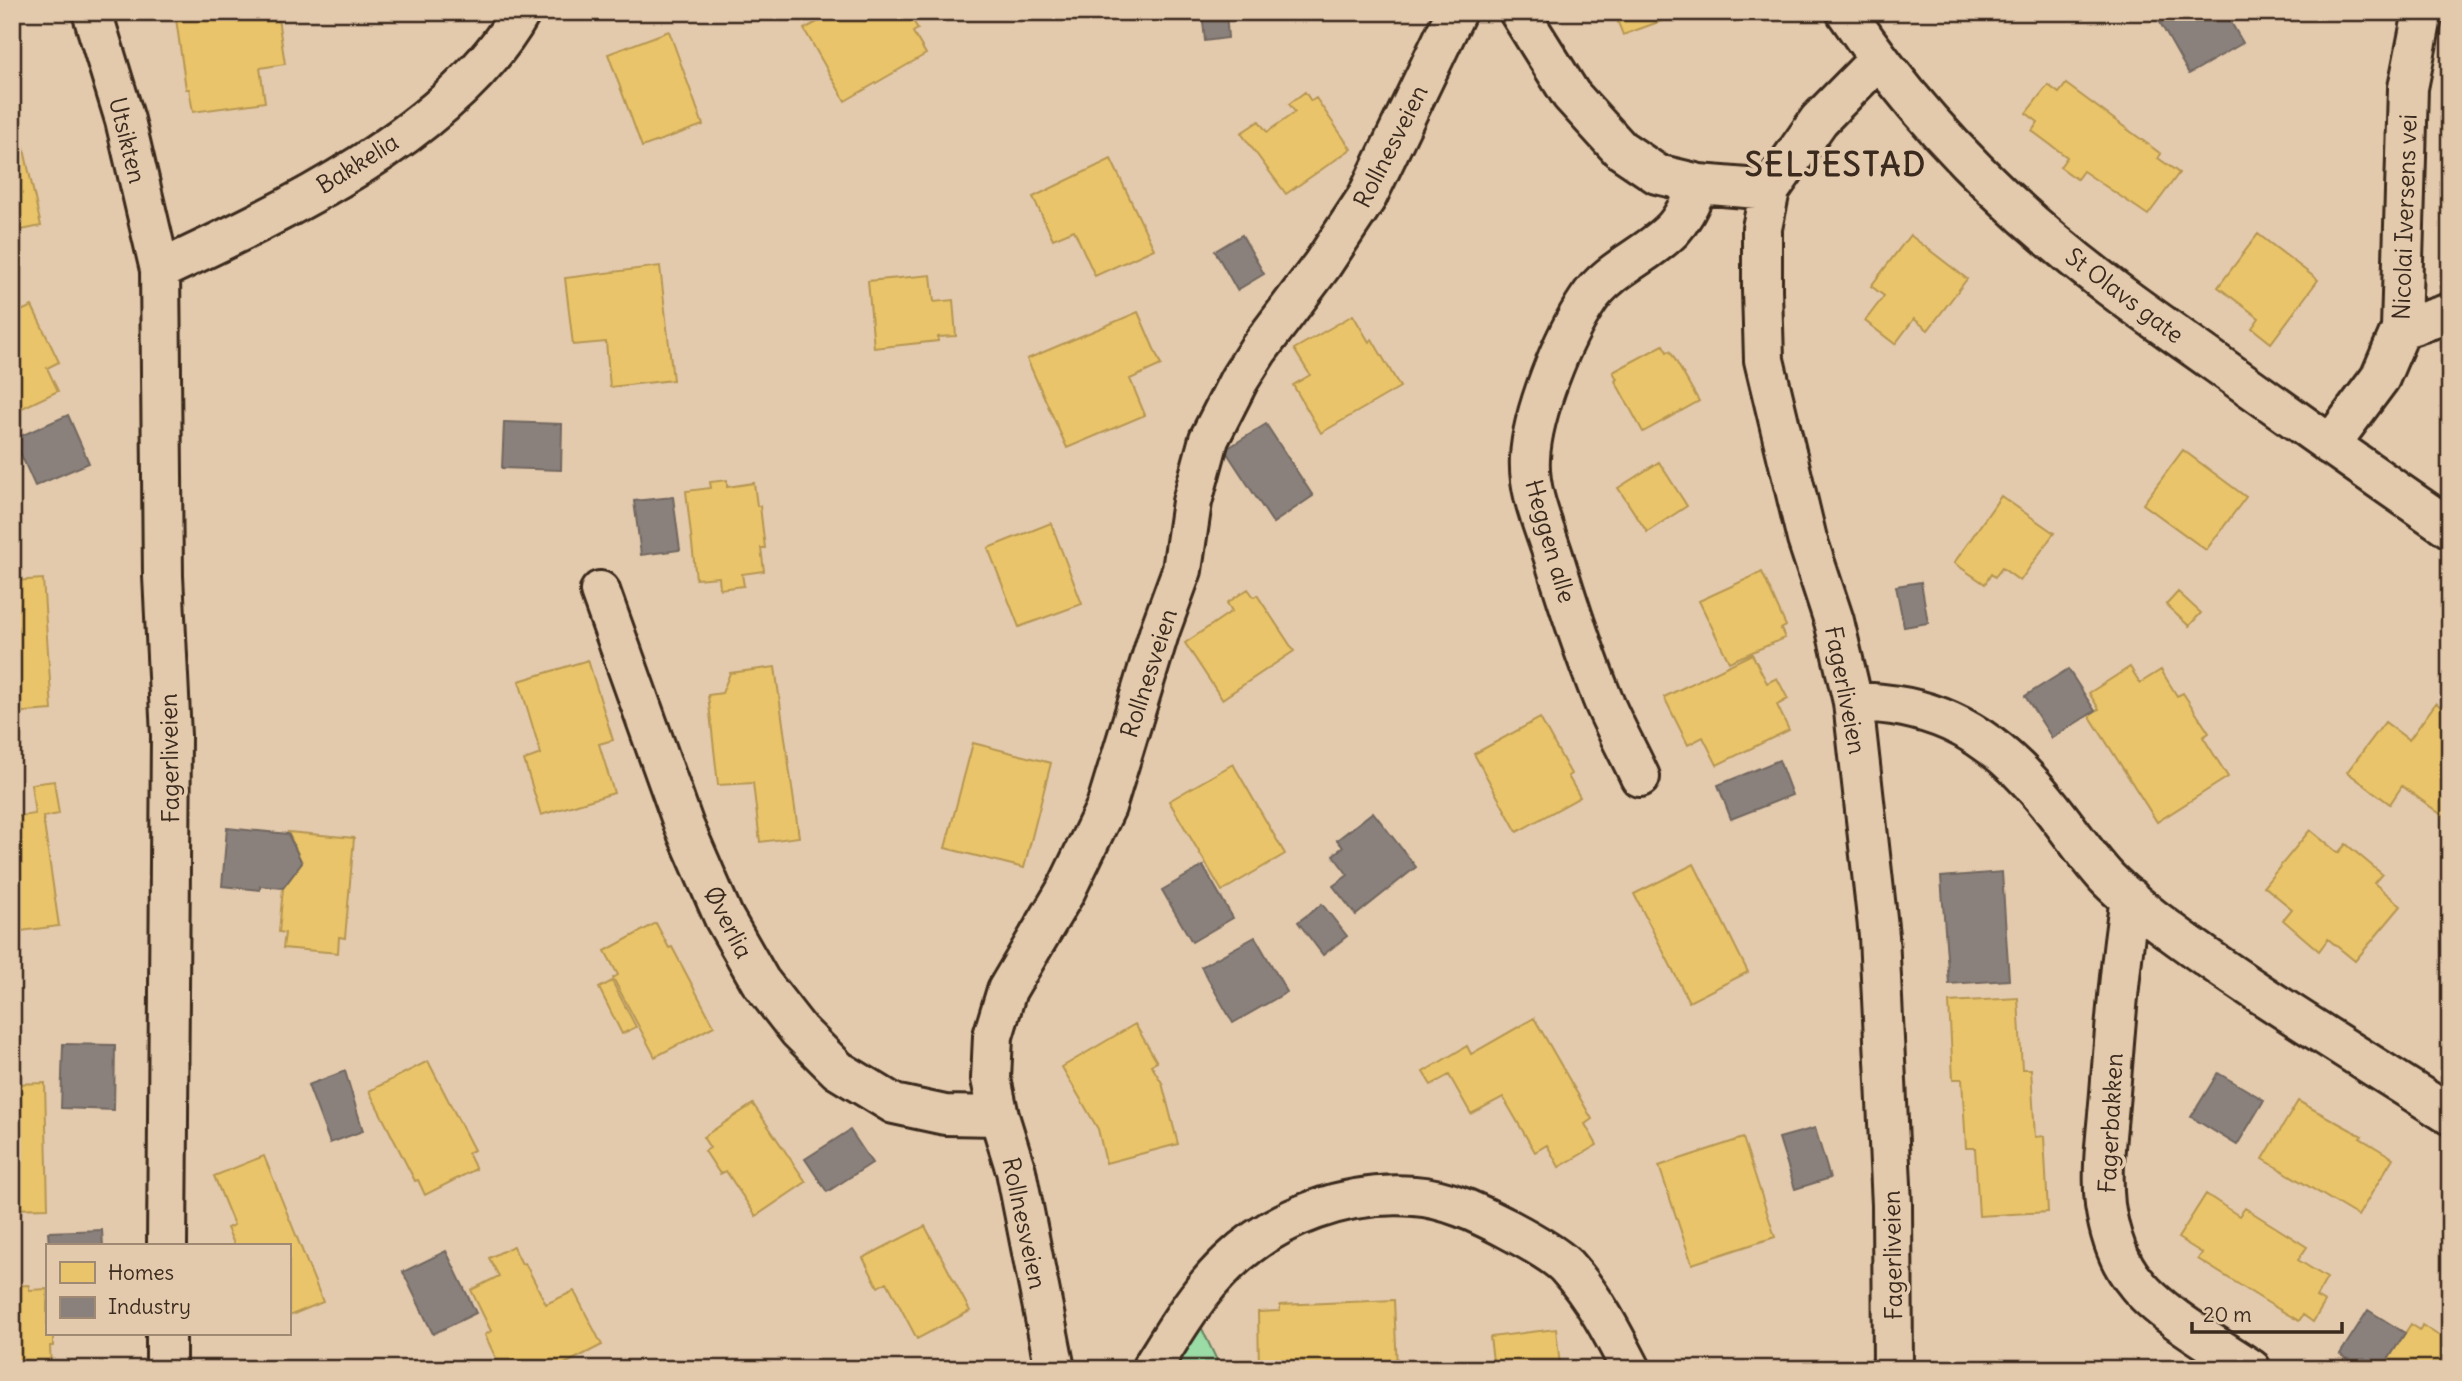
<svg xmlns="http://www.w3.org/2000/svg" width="2462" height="1381" viewBox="0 0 2462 1381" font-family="Delius,sans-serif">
	<rect width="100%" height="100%" fill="#e4caac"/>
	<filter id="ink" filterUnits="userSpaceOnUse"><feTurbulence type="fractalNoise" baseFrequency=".0143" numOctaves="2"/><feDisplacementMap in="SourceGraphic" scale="14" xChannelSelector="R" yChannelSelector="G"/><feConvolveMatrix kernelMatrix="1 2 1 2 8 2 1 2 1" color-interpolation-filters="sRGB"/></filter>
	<g filter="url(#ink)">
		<!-- green -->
		<path fill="#9adba6" stroke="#6a8262" stroke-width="2" d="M1197,1318L1221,1369H1149Z"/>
		<!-- homes -->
		<path fill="#e9c46a" stroke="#b59653" stroke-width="2" d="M175,12H277L285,64L260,68L265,102L193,112L189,89H186Z
			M817,12H908L918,29L913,32L926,54L845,101L804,29L821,20Z
			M1614,12H1686L1623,35Z
			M669,31L703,125L642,147L608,54Z
			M2066,84L2161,154L2158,158L2179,173L2148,215L2083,171L2077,179L2060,167L2067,157L2032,131L2038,122L2026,113L2048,85L2059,93Z
			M1305,92L1311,101L1316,98L1351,149L1286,194L1241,133L1259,121L1267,132L1295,112L1289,104Z
			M12,95L41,226L12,232Z
			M1111,159L1154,249L1095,276L1074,230L1053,239L1033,197Z
			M2258,234L2318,280L2271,343L2252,328L2259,318L2218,287Z
			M1910,235L1967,279L1928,330L1914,319L1895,344L1865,321L1884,296L1871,286Z
			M660,266L673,380L610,387L606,342L573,345L565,278Z
			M931,275L934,302L953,300L956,336L938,337V341L874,348L868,281Z
			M32,306L59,362L47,368L58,391L12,413V315Z
			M1138,312L1161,365L1130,379L1145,415L1067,448L1027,359Z
			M1353,315L1369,342L1372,339L1400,387L1321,433L1293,385L1310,375L1294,349Z
			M1663,345L1667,352L1670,351L1699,401L1643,432L1615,381L1617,379L1613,372Z
			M2183,450L2246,497L2206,550L2143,504Z
			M1659,462L1687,506L1647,532L1618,488Z
			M727,480V487L754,483L757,506H760L765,548H761L764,571L742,574L744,586L720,589L719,577L696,579L686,491L711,488L710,482Z
			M2001,496L2054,533L2020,581L2002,568L1995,577L1991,574L1985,584L1954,563Z
			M1051,523L1082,604L1019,627L988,548Z
			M1762,572L1786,626L1781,629L1785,638L1729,662L1699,601Z
			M43,579L52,710L12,713V581Z
			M1248,589L1254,597L1257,595L1294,651L1222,699L1185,643L1232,611L1227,603Z
			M2178,592L2201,613L2189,626L2166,605Z
			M1752,654L1767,683L1777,678L1788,699L1777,705L1789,730L1717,765L1703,737L1688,745L1664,697Z
			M588,660L613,740L599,744L614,793L541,815L524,760L541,754L519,681Z
			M775,667L799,837L760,842L753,783L718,785L708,695L722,693L730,673Z
			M2130,667L2140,683L2161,670L2177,696L2183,693L2209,733L2203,737L2228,777L2157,822L2089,715L2099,709L2089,693Z
			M2436,703L2450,714V821L2402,786L2390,804L2347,772L2385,722L2409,740Z
			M1540,718L1571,774L1568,776L1580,797L1517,832L1474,754Z
			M973,743L1051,763L1024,868L945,848Z
			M1233,764L1285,854L1222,891L1169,801Z
			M54,781L59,814L43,817L59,926L13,932L17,957L12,958V817L35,814L31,784Z
			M2310,830L2338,853L2346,844L2382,874L2374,883L2401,906L2355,961L2328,939L2319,951L2283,920L2292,909L2264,886Z
			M288,832L354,838L345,938L339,937L338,953L283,948L285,933L279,932L283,888L302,863Z
			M1694,864L1748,972L1689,1002L1634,894Z
			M656,923L669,948L672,947L714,1026L655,1057L613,978L618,975L605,951Z
			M612,981L636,1027L622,1034L599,988Z
			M2018,998L2022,1069H2031L2035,1137L2044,1136L2048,1212L1979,1216L1975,1148H1966L1962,1079H1953L1949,1002Z
			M1534,1018L1592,1119L1585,1124L1597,1145L1559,1167L1547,1145L1535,1152L1503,1097L1471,1114L1449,1075L1431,1085L1423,1072L1467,1046L1471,1054Z
			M1135,1024L1157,1062L1151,1065L1162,1083L1178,1144L1106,1163L1098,1129L1062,1067Z
			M428,1061L474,1150L468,1153L476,1169L425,1195L418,1180L415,1181L369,1091Z
			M45,1083L48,1208L12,1209V1084Z
			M2298,1101L2362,1136L2360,1138L2393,1158L2358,1216L2263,1159Z
			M753,1104L806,1182L756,1216L726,1171L720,1174L705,1151L710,1148L703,1137Z
			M1743,1138L1775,1237L1692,1264L1659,1166Z
			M264,1156L323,1302L289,1316V1246H235L227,1228L234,1225L214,1176Z
			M2206,1194L2239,1216L2245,1208L2307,1247L2298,1260L2327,1278L2316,1297L2325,1302L2313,1322L2303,1315L2299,1321L2270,1304L2198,1259L2202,1253L2178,1238Z
			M925,1226L970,1311L917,1339L887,1282L878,1287L863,1258Z
			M513,1246L522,1264L525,1263L546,1304L574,1291L602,1345L555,1369H501L485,1335L491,1331L471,1290L499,1276L489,1258Z
			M29,1285V1290L47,1289V1334H53V1346H50L51,1369H12V1286Z
			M1394,1300L1397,1369H1259L1258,1312L1280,1311V1305Z
			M2411,1324L2420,1330L2422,1325L2444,1339L2442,1343L2450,1348V1369H2382Z
			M1556,1329L1560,1366L1568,1365V1369H1494L1490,1337Z
			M1710,1364L1766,1369H1709Z"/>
		<!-- industry -->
		<path fill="#8a817c" stroke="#726760" stroke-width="2" d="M1202,12H1226L1228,38L1205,41Z
			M2170,12H2225L2243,43L2189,74L2158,19Z
			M1242,235L1264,274L1237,290L1215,251Z
			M68,415L89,463L35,486L14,439Z
			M504,422L562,424L561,470L502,468Z
			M1266,424L1313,496L1273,523L1225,450Z
			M673,497L680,550L641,555L634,501Z
			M1921,582L1928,623L1904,627L1896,586Z
			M2068,669L2095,711L2052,738L2025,696Z
			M1779,760L1792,795L1731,819L1718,785Z
			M1373,812L1416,867L1356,915L1333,886L1348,875L1333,855L1343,847L1337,840Z
			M227,828L288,834L302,863L283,888L260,886V890L222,886Z
			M1203,866L1233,918L1192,942L1162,890Z
			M2002,872L2009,980L1949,984L1941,877Z
			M1322,904L1347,936L1323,955L1298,922Z
			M1255,937L1287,992L1233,1023L1201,967Z
			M63,1044L115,1045L114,1110L61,1108Z
			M345,1071L363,1131L330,1143L308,1085Z
			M2218,1073L2264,1100L2237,1145L2191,1117Z
			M1815,1128L1830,1178L1795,1189L1779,1138Z
			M850,1130L872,1163L827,1192L805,1159Z
			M102,1230L103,1246H49L48,1232Z
			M446,1251L476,1313L433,1334L403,1272Z
			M2368,1310L2405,1333L2382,1369H2363L2340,1354Z"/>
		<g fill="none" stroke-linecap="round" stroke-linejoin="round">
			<!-- minor casing -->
			<g stroke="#3b2a1e" stroke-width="44">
				<path id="minor" d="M92,12L125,120L160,270L163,576L171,736L167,1246
					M1519,12L1571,95L1620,149L1657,174L1699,184L1770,190
					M1846,12C1917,118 2007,209 2109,286C2144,313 2180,337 2216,363C2294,419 2371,474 2450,528
					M1878,60L1819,120L1770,190L1762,228V290L1764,360L1807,539L1834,621L1853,702L1879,936L1892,1205L1893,1369
					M160,270C280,214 454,132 521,12
					M2401,329L2450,313
					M2330,445L2380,378L2401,329L2408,88L2423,12
					M600,591L684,826L724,918L760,981L799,1031L838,1070L894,1104L945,1115L999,1116
					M1853,702C1927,703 1980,727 2030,782C2058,812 2079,847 2106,877C2120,892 2138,906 2154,919C2248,990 2351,1051 2450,1115
					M1640,777C1628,751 1614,726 1603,700C1584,653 1568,604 1553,555C1543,524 1528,491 1530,458C1532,413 1563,337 1588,300C1608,269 1647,256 1673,229C1685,216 1691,200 1699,184
					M2130,898C2120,963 2115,1028 2110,1093C2107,1130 2101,1168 2105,1205C2109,1232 2118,1262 2136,1283C2160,1314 2217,1346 2251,1369
					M166,1369V1334
					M1055,1369L1016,1171L999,1116L991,1079L993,1036L1007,990L1065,892L1106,807L1160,630L1182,570L1192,502L1209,439L1239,380L1258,350L1322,265L1367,197L1456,12
					M1151,1369C1174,1332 1197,1292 1229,1262C1277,1216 1348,1191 1414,1196C1447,1198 1479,1214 1508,1229C1525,1238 1553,1253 1566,1266C1594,1297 1612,1332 1631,1369"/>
			</g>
			<!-- minor -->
			<use href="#minor" stroke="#e4caac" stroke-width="38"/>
		</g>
	</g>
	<g text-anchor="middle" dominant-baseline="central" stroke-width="7" stroke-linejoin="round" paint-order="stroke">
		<!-- street labels -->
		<g font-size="24" fill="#3b2a1e" stroke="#e4caac">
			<text transform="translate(128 140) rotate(76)">Utsikten</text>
			<text transform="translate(1390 146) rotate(-63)">Rollnesveien</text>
			<text transform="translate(357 163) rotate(-32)">Bakkelia</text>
			<text transform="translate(2404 217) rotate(-88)">Nicolai Iversens vei</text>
			<text transform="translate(2125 295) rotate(37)">St Olavs gate</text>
			<text transform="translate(1551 541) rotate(74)">Heggen alle</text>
			<text transform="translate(1148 673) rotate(-72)">Rollnesveien</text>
			<text transform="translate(1846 690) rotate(79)">Fagerliveien</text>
			<text transform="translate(169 758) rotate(-91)">Fagerliveien</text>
			<text transform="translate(729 922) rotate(63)">Øverlia</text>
			<text transform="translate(2110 1123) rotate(-87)">Fagerbakken</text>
			<text transform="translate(1025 1223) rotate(78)">Rollnesveien</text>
			<text transform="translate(1892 1255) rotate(-91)">Fagerliveien</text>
		</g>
		<!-- district labels -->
		<g font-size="32" font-weight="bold" letter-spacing="2" fill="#3b2a1e" stroke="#e4caac">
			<text x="1836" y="164">SELJESTAD</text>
		</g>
	</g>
	<!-- margin -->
	<rect width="2462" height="1381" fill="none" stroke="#e4caac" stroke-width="42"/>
	<rect x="21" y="21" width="2420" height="1339" fill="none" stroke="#3b2a1e" stroke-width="2.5" filter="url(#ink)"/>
	<!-- legend -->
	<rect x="46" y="1244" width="245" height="91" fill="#e4caac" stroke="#a08a73" stroke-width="2"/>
	<rect x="60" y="1262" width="35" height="21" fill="#e9c46a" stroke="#a08a73" stroke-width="2"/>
	<text x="108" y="1280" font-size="21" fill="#3b2a1e">Homes</text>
	<rect x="60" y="1297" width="35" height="21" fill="#8a817c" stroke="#a08a73" stroke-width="2"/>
	<text x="108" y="1314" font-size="21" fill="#3b2a1e">Industry</text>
	<!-- scale -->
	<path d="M2192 1322v10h150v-10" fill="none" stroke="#3b2a1e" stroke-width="3.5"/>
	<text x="2203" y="1322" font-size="21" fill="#3b2a1e" stroke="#e4caac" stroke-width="5" paint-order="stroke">20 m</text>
</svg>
